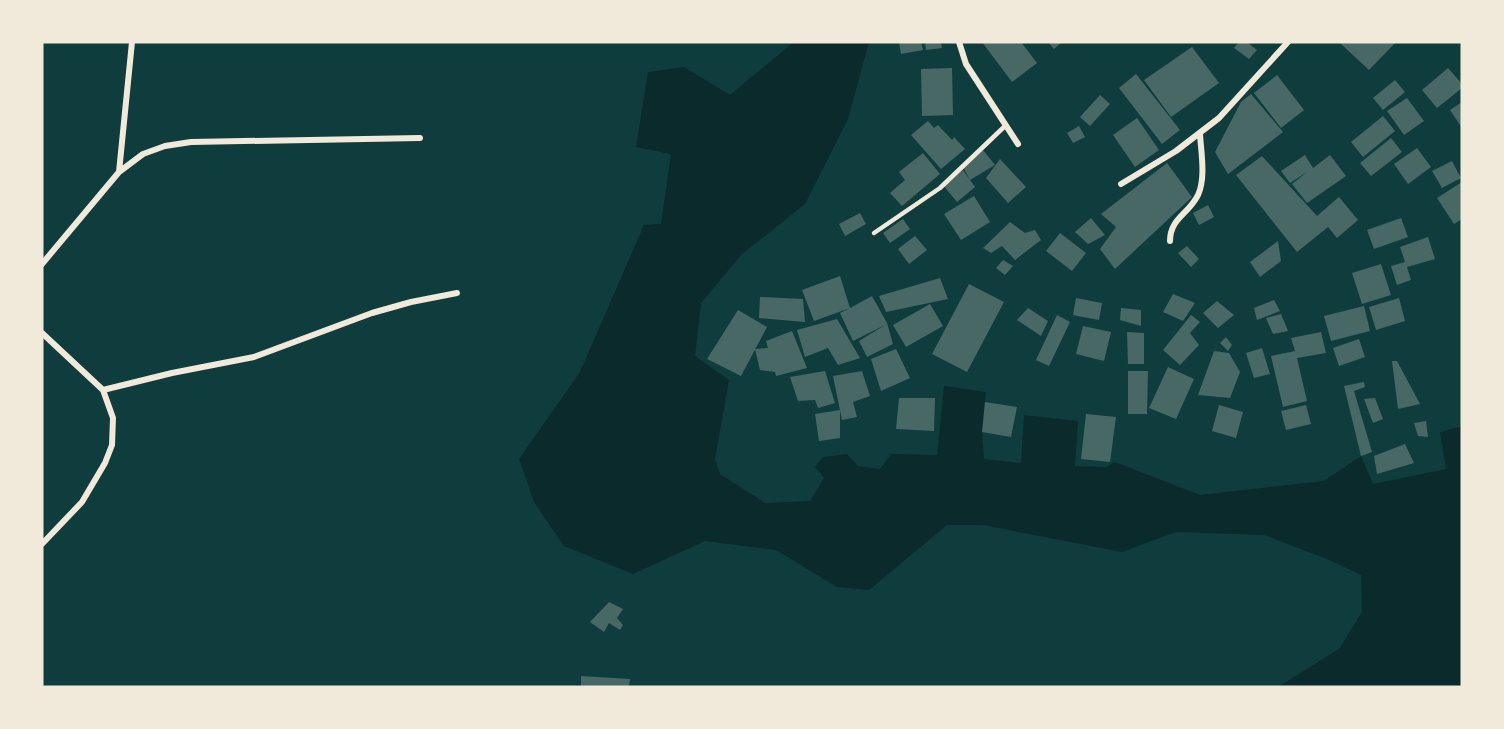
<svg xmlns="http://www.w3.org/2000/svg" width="1504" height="729" viewBox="0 0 1504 729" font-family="'Roboto Serif',serif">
	<rect width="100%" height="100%" fill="#0f3d3e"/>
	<!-- water -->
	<path fill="#0a2a2b" d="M794,42H869L848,119L805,204L742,254L701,303L695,356L729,380L715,459L720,474L765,503L810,501L824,478L815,467L823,457L847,454L858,466L880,469L891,454L937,455L944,386L986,392L982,432L984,459L1021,463L1024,415L1078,421L1075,466L1106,467L1115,462L1200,495L1324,481L1361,456L1373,484L1446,469L1440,432L1462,426V687H1278L1339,649L1362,612L1361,575L1327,559L1264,535L1176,532L1122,552L983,525H947L869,590L837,587L776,550L705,541L633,574L564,546L534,502L519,459L580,372L644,225L661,224L671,154L636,147L648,72L684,67L730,95Z"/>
	<!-- building -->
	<path fill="#486865" d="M899,42H921L923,50L901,54Z
		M925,42H941L942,48L926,50Z
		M982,42H1021L1037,63L1012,82Z
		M1048,42H1062L1054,49Z
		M1239,42H1247L1257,50L1249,59L1234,48Z
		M1339,42H1396L1369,70Z
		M1192,47L1219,83L1171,117L1144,80Z
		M952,68L953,115L922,116L921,69Z
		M1448,68L1462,84V88L1437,108L1422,90Z
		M1136,74L1180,130L1162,144L1119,88Z
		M1277,75L1304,110L1281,128L1254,93Z
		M1395,80L1405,92L1383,110L1373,98Z
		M1251,94L1283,132L1228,174L1215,152L1241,102Z
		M1100,95L1110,104L1090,126L1080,117Z
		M1407,98L1424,121L1404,135L1387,111Z
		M1462,102V128L1450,110Z
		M1383,116L1395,131L1363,157L1351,142Z
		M1137,118L1159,150L1135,167L1113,135Z
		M928,121L934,128L938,125L952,140L954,137L965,149L941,169L911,135Z
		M1079,126L1085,137L1073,143L1067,133Z
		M1391,138L1402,152L1371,176L1360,163Z
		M1417,148L1431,167L1408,184L1394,164Z
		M983,150L995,165L970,180L963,167Z
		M923,153L940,174L902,206L890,193L905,180L899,172Z
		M1305,155L1313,168L1330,155L1346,176L1307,203L1292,184L1307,172L1290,183L1281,171Z
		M1262,156L1317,216L1339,197L1358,220L1337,238L1328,227L1297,252L1236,175Z
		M1000,159L1026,187L1008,203L986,178Z
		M1452,161L1461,178L1442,188L1432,171Z
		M1167,163L1192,197L1115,269L1100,249L1116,227L1101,214Z
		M963,170L975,187L957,202L943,185Z
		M1462,182V219L1454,224L1437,198Z
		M974,196L990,222L961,240L944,214Z
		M1208,205L1214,217L1199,225L1193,213Z
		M860,213L866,224L845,236L839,224Z
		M1091,218L1105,235L1088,244L1075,232Z
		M1401,218L1408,237L1374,249L1367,230Z
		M903,219L910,229L890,243L883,233Z
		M1010,222L1025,233L1035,230L1041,240L1015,260L1002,246L991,253L983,248Z
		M1060,233L1086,253L1072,271L1046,251Z
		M915,236L927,250L909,264L898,249Z
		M1428,237L1435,259L1407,267L1411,280L1397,285L1391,266L1405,262L1400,247Z
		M1278,241L1281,261L1260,277L1250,262Z
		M1187,246L1199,259L1191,267L1178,253Z
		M1003,260L1013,266L1005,275L996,268Z
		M1381,264L1391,295L1362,304L1352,273Z
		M840,276L850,308L872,296L887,323L893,344L867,357L859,341L885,325L853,341L840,313L850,308L814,321L802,290Z
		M940,278L948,299L886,312L879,296Z
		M969,284L1004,302L967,372L932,354Z
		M1173,294L1195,303L1183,321L1163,312Z
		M760,297L803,299L805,322L759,318Z
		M1076,298L1102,303L1099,320L1073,315Z
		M1399,298L1405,321L1376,330L1369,307Z
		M1274,300L1280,311L1257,320L1254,308Z
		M1217,301L1234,315L1218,328L1203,313Z
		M930,304L943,326L906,347L893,325Z
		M1364,306L1370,331L1331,341L1324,316Z
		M1028,308L1048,321L1041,336L1017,320Z
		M1121,308L1141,310V326L1120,320Z
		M738,310L767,327L741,376L707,359Z
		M1281,314L1288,331L1273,334L1266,318Z
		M1057,315L1070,322L1049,366L1036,360Z
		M1191,315L1200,322L1190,333L1199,345L1180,365L1163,350Z
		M837,319L860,358L838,365L828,348L805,357L797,330Z
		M1083,326L1111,332L1104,361L1076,354Z
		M792,331L807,368L776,376L775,372L760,370L755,349L768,348L766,341Z
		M1127,332L1144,333V364H1128Z
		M1321,332L1326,353L1297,358L1307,401L1283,407L1271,356L1295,351L1291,338Z
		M1226,337L1232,345L1228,351L1220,343Z
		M1359,339L1365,357L1339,366L1333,348Z
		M1262,348L1270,374L1254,378L1246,353Z
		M896,349L910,378L881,391L871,359Z
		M1214,351L1229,353L1240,372L1230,398L1198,395Z
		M1392,361H1397L1420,404L1398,409Z
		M1168,367L1194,379L1176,419L1149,408Z
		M825,371L835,403L818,408L815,400L798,401L790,377Z
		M862,371L870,396L853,402L857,417L842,420L833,376Z
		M1128,371H1148L1147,414H1128Z
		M1364,382L1365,387L1354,391L1372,452L1361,456L1344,386Z
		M899,398H935L934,431L896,429Z
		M1375,398L1383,419L1373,423L1364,399Z
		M985,402L1017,407L1011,437L982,432Z
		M1219,405L1243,412L1236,438L1212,431Z
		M1306,405L1311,424L1286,430L1281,411Z
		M840,410V438L819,441L815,414Z
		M1086,414L1116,417L1110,462L1081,459Z
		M1426,421L1428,437L1418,436L1414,423Z
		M1405,444L1414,463L1377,474L1374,456Z
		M609,602L623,609L617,618L623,625L620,630L609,623L604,632L590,622Z
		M581,676L630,679L629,687H581Z"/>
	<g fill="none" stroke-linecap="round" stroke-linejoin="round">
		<!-- service -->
		<path stroke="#f1e9da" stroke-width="4.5" d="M874,233L940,188L1005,126"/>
		<!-- minor -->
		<path stroke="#f1e9da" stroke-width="6" d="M959,42L966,64L1018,144
			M119,172L132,42
			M1121,184L1176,151L1219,118L1288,42
			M1170,241C1170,218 1189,214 1198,195C1206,178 1201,152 1200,134
			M42,264L119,172L143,154L165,146L191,142L420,138
			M42,333L103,390L113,418L112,445L105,463L82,502L42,544
			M103,390L172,373L254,357L372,313L411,302L457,293"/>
	</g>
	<!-- border -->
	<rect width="1504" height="729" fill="none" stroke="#f1e9da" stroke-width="87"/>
</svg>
